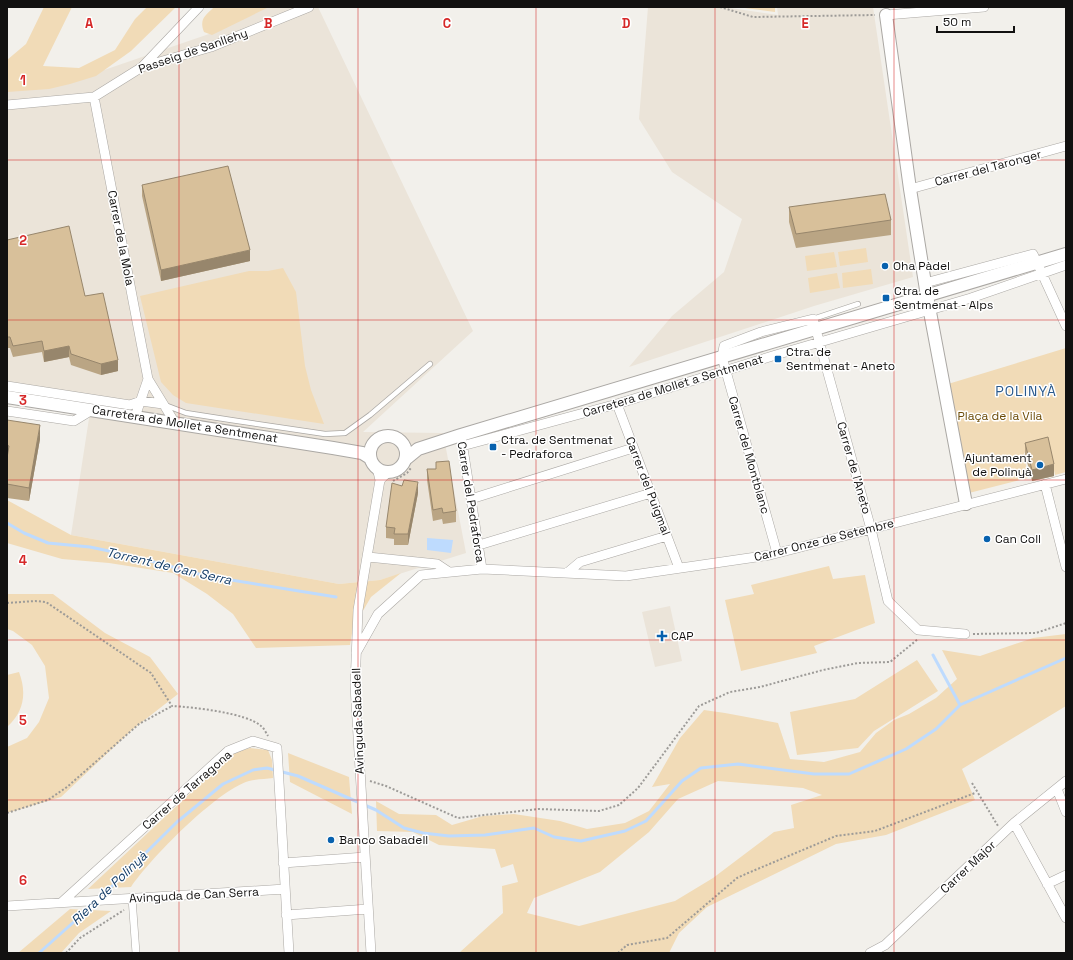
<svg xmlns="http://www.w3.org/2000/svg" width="1073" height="960" viewBox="0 0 1073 960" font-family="'Space Grotesk',sans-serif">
	<rect width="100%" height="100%" fill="#f2f0eb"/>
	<!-- built -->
	<path fill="#ebe4d9" d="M265,7H318L473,331L363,432L443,433L466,553L380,580L339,584L71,535L90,412L7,399V86L78,79L209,34Z
		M648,7H724L778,15L777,7H873L913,277L814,306L629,367L672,316L724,272L742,219L672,172L639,119Z
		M670,606L682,661L655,667L642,612Z"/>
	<!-- green -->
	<path fill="#f1dbb7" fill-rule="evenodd" d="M44,7H72L43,66L79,68L115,50L135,19L147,7H176L131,51L96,76L70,84L49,89L7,92V60L26,44Z
		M214,7H269L212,35L204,32C199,19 205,16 214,7Z
		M742,7H775V12L745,8Z
		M866,248L868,262L840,266L838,252Z
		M834,252L837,267L807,271L805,256Z
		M283,268L296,292L305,366L311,390L324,424L186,403L173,395L161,382L140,296L249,271H268Z
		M871,269L873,284L843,288L842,273Z
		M837,273L840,288L810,293L808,278Z
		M1066,348V472L1055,475L1049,447L1024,453L1028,478L969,493L948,384Z
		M7,500L71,535L339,584L380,580L401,573L371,597L353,628L350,645L256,648L233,614L207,594L173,573L109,563L62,559L7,543Z
		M829,566L833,579L865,575L875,623L814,646L817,653L741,671L725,600L754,594L751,585Z
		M7,594H53L105,633L150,657L178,694L133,729L61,797L7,813V747L27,738L39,722L49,698L45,666L32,645L13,631L7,629Z
		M1066,634V706L962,769L975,800L886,835L836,844L707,907L679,933L669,953H459L503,913L502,886L518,882L513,864L501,868L495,849L439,845L413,832L377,831L376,801L399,814L436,815L452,825L483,816L514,814L560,821L587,829L625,823L649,811L670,784L652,787L680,738L704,710L725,713L778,723L790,759L824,762L860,752L876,733L894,720L909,714L936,698L957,679L942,650L980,656L1033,638ZM718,781L803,788L822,795L791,805L794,828L774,832L713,878L675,901L579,926L527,913L534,898L600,872L649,832L678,799Z
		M917,660L938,691L874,731L858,748L797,755L790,712L855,699Z
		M19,672C27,693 24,712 7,727V675Z
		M250,748L268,750L272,760L273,778C266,779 257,779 249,781C216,791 150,859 131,887L88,889L233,753Z
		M288,753L349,777L352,814L290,782Z
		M70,909L111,911L79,933L61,953H18Z"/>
	<!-- water -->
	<path fill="#bedbfe" d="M427,538L453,540L451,553L427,550Z"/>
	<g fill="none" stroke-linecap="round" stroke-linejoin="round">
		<!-- stream -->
		<path stroke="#bedbfe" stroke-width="3" d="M7,523L24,533L48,543L90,547L128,555L206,576L336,597
			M933,655L960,705
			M100,898L177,822L223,784L253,770L267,768L298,776L376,810L404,828L423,833L449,836L485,835L534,828L554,837L581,841L625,831L646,821L682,781L701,768L738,764L814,774H849L906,749L936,729L960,705L1066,658
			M39,953L95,903"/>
		<!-- service casing -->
		<g stroke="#aba8a4" stroke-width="6">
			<path id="service" d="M813,319L858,304
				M165,405L186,413L231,420L325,434L345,433L370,415L430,364"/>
		</g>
		<!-- pedestrian casing -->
		<g stroke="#aba8a4" stroke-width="8">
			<path id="pedestrian" d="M132,898L136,953"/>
		</g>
		<!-- minor casing -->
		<g stroke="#aba8a4" stroke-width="10">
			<path id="minor" d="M886,15L984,7
				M142,67L199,7
				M94,97L148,379L175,423
				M7,105L94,97L142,67L211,47L309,7
				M910,189L1066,146
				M925,283L1033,254L1066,326
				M7,386L130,405L141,401L163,404
				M617,404L679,568
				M7,411L74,421L92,410
				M135,417L148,379
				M462,442L482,569
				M462,446L617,404L779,354L971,298L1066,265
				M380,480L388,472
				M1045,484L1066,567
				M471,499L633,448
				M479,545L651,493
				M777,553L722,357L724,346L761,332L813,319L871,529L888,601L918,630L965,634
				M368,557L437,564L449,572
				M567,573L580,562L667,536
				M356,653L378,614L421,575L482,569L626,576L770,555L1066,479
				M1057,789L1066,812
				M1014,823L1066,918
				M283,863L365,857
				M1047,884L1066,875
				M62,902L228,751L253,741L277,748L289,953
				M7,906L285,889
				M286,915L368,909
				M371,953L355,686L358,610L380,480L377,468
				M870,953L885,945L1014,823L1066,781"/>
		</g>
		<!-- tertiary casing -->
		<g stroke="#aba8a4" stroke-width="14">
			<path id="tertiary" d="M886,15L910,189L927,296L966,504
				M7,397L333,448L362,453L370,458
				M370 454a18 18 0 1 1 36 0a18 18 0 1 1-36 0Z
				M407,458L418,449L461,435L1066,254"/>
		</g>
		<!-- path -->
		<path stroke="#9d9b98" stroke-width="2" stroke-dasharray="2 2" stroke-linecap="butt" d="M720,7L753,17L875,15
			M393,481L407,473L411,468
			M7,603L35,601L46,602L151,673L172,706C192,707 247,713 261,726C264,728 266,733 268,736
			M973,634L1036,633L1066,623
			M370,781L386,786L458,818L538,809L599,811L619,805L638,788L699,706L730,692L760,687L823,670L858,663L890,662L918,639
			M972,783L998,826
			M7,813L48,800L67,787L139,724L172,706
			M66,953L80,938L124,910
			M618,953L627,945L667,938L737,878L748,873L836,836L875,831L975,793"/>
		<!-- service -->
		<use href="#service" stroke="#fff" stroke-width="4.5"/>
		<!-- pedestrian -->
		<use href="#pedestrian" stroke="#fff" stroke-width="7"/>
		<!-- minor -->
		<use href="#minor" stroke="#fff" stroke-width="9"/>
		<!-- tertiary -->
		<use href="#tertiary" stroke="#fff" stroke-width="12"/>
	</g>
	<!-- wall -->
	<path fill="#baa584" d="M142,185L250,261L161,281L142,196Z
		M789,207L891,220V235L796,248L789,222Z
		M7,240L85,296L118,371L101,375L71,365L69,357L44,362L42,352L13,357L10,348H7Z
		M7,420L40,439L29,501L7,498Z
		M1025,443L1054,476L1032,481L1025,454Z
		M436,462L456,511V522L443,524L442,519L433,521L427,480V469H436Z
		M418,493L408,545H394V539L386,538V527Z"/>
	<!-- shaded-wall -->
	<path fill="#97866c" d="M250,250V261L161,281V270Z
		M69,346V357L44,362V351Z
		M118,360V371L101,375V364Z
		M40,425V439L29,501V488Z
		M1054,464V476L1032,481V470Z
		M418,482V493L408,545V534Z"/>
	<!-- building -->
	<path fill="#d8c09a" stroke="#97866c" d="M228,166L250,250L161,270L142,185Z
		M885,194L891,220L796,234L789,207Z
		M69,226L85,296L103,293L118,360L101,364L71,354L69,346L44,351L42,341L13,346L10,337H7V240Z
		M7,420L40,425L29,488L7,484V458L9,446L7,445Z
		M1048,437L1054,464L1032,470L1025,443Z
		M449,461L456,511L443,513L442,508L433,510L427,469H436V462Z
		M404,480L418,482L408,534H394L395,528L386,527L392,483L402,486Z"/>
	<!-- grid -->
	<path fill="none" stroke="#d62828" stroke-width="1" stroke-opacity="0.55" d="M179,7V953M358,7V953M536,7V953M715,7V953M894,7V953M7,160H1066M7,320H1066M7,480H1066M7,640H1066M7,800H1066"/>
	<!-- markers -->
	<g fill="#0761ae" stroke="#fff" stroke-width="1.5">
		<circle cx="885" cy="266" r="4"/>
		<rect x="882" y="294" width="8" height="8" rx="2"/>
		<rect x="774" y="355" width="8" height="8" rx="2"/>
		<rect x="489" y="443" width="8" height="8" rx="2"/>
		<circle cx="1040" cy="465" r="4"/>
		<circle cx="987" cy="539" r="4"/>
		<path d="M660 630h4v4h4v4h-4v4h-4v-4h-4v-4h4z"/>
		<circle cx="331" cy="840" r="4"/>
	</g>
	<g text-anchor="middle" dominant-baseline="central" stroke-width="3" stroke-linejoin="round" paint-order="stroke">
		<!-- street labels -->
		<g font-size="12" fill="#121110" stroke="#fff">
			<text transform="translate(193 51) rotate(-19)">Passeig de Sanllehy</text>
			<text transform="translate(988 168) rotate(-15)">Carrer del Taronger</text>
			<text transform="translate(121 238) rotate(79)">Carrer de la Mola</text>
			<text transform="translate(673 386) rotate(-17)">Carretera de Mollet a Sentmenat</text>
			<text transform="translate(185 424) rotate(9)">Carretera de Mollet a Sentmenat</text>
			<text transform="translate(749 455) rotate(74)">Carrer del Montblanc</text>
			<text transform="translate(854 468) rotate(74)">Carrer de l'Aneto</text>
			<text transform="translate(648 486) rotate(69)">Carrer del Puigmal</text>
			<text transform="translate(471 502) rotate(81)">Carrer del Pedraforca</text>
			<text transform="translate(824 540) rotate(-14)">Carrer Onze de Setembre</text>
			<text transform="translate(358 721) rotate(-92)">Avinguda Sabadell</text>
			<text transform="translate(187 790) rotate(-41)">Carrer de Tarragona</text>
			<text transform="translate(968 867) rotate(-43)">Carrer Major</text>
			<text transform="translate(194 895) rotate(-3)">Avinguda de Can Serra</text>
		</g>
		<!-- poi labels -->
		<g font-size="12" fill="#121110" stroke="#fff" text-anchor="start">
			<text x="893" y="266">Oha Pàdel</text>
			<text x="894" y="291">Ctra. de<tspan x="894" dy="14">Sentmenat - Alps</tspan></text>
			<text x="786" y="352">Ctra. de<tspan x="786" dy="14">Sentmenat - Aneto</tspan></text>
			<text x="501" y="440">Ctra. de Sentmenat<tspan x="501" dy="14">- Pedraforca</tspan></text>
			<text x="1032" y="458" text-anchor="end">Ajuntament<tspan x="1032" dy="14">de Polinyà</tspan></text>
			<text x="995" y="539">Can Coll</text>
			<text x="671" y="636">CAP</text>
			<text x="339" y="840">Banco Sabadell</text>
		</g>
		<!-- park labels -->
		<g font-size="12" fill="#6c4c08" stroke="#fff">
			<text x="1000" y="416">Plaça de la Vila</text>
		</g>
		<!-- water labels -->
		<g font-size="13" font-style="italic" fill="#133c67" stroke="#fff">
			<text transform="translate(169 566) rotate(13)">Torrent de Can Serra</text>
			<text transform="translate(109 888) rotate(-44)">Riera de Polinyà</text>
		</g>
		<!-- quarter labels -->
		<g font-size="14" letter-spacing="1" fill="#29598d" stroke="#fff">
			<text x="1026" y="391">POLINYÀ</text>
		</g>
	</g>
	<g font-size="13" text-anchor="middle" font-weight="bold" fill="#d62828" stroke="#fff" stroke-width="3" stroke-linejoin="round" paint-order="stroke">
		<text x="89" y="28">A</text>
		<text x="268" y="28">B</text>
		<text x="447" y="28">C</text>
		<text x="626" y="28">D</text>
		<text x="805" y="28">E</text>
		<text x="23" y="85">1</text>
		<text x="23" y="245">2</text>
		<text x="23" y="405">3</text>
		<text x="23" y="565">4</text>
		<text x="23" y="725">5</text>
		<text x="23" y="885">6</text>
	</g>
	<!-- border -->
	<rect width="1073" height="960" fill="none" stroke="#121110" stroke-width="16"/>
	<!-- scale -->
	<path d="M937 26v6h77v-6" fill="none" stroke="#121110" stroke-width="2"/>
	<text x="943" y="26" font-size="12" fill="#121110" stroke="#ffffff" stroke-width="3" paint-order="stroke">50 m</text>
</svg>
